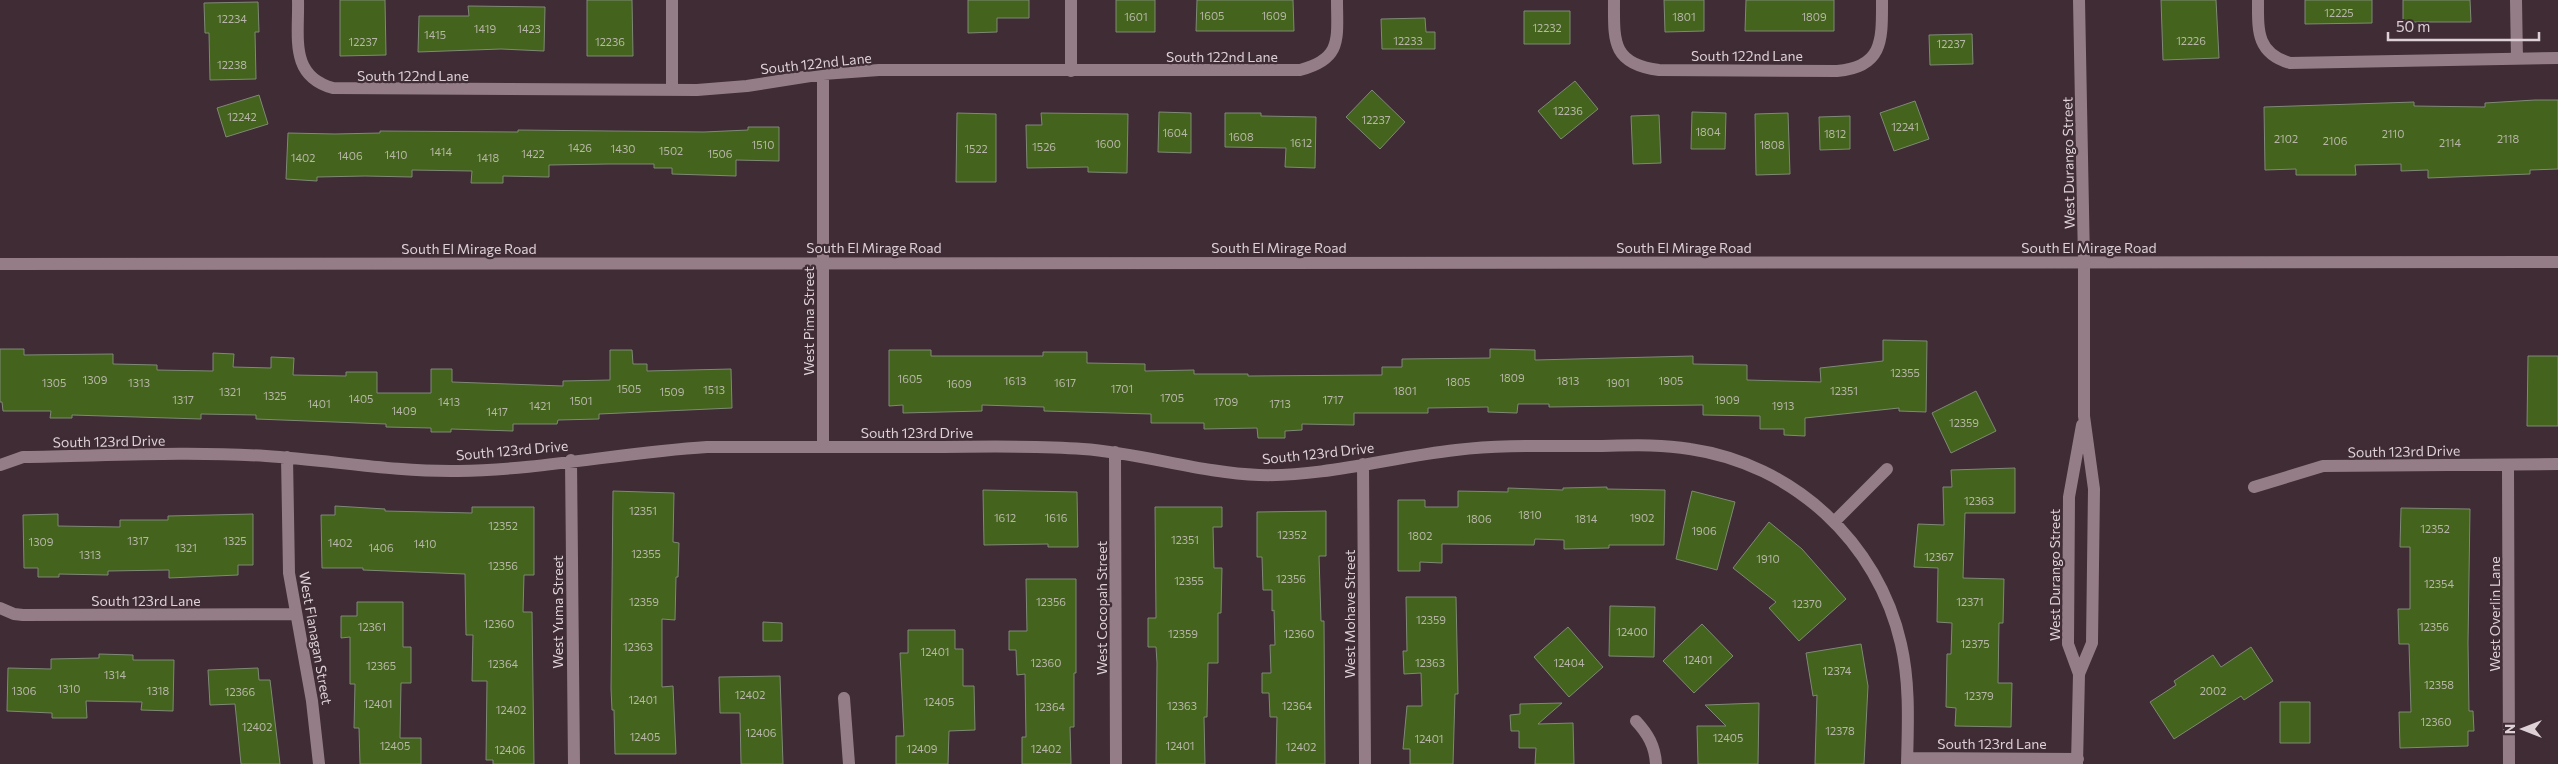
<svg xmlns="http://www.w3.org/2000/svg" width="2558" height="764" viewBox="0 0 2558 764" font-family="Commissioner,sans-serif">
	<rect width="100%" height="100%" fill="#3f2c35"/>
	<!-- building -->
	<path fill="#44631c" stroke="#7f8976" d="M340,0H385L386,55L340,56Z
		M587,0H632L633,56H587Z
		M968,0H1029V18H997V32L968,33Z
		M1116,0H1155V32H1116Z
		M1197,0H1293L1294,31H1196Z
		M1664,0H1704V31L1665,32Z
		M1746,0H1834V31H1745Z
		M2161,0H2216L2219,58L2163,60Z
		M2305,0H2372V23L2305,24Z
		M2403,0H2470L2471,22H2403Z
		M258,2L259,32H255L256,79L210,80L209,33H205L204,3Z
		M468,6L545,7L544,51L501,49L418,52L419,16H469Z
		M1524,11H1570V44H1524Z
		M1425,18L1426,32H1435V49H1382L1381,19Z
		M1972,34L1973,64L1930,65L1929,35Z
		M1575,81L1598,109L1561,139L1538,111Z
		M1372,90L1405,122L1380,149L1346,117Z
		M259,95L268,124L226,137L217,108Z
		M2535,100H2558V169L2530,170V174L2428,178V170L2401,171V164L2355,165L2356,175H2296V169L2265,170L2264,107L2414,102V106L2485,107V103Z
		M1915,101L1929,139L1894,151L1880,113Z
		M1159,112L1191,113V153L1158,152Z
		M1692,112L1726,113L1725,149H1691Z
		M957,113L996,114V182H956Z
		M1041,113L1128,114L1127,173L1088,172V167L1027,168L1026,125H1042Z
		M1225,113H1261V116L1316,117L1315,168L1285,167L1286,148L1225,147Z
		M1788,113L1790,174L1756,175L1755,114Z
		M1659,115L1661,163L1633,164L1631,116Z
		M1850,116V149L1820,150L1819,117Z
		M748,127H779V161L736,160V176L672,174V168H654V164H608L549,165V177L503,176V183H471L472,171L412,170V177L365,176L317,177V181L286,179L288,133L335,134L380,133V131L518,132V130L704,132L748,130Z
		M1883,340L1927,341L1926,412L1899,411V408L1805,418V436L1784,435V429H1760V416L1703,415V405L1549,407V404H1518L1517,413L1488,412V407L1428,408V413H1354V425L1302,424V430L1285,431V438H1258L1257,428L1204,429V423H1151V414L1044,411V407L982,405V411L903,413V405L889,406V350H931V356H1043V352H1087V363L1145,364V371L1194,370V374H1248V376L1382,375V367H1402V359L1490,358V349L1535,350V360L1693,356V364L1747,365V380L1821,382L1820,368L1883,361Z
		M0,349H24V355L113,354V364L157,365V370L213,371V353L234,354L233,367L271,368V357L294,358L293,375L346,376V372H377V393H431V369H452V382L563,386V381L610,380V350H632L633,364H647V371L731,369L732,408L599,414V419L558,420L557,424H513V431L451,429V432H431V428L386,427V424L256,419V415L201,414V419L72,415V418H50L51,411H3L2,402H0Z
		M2528,356H2558V426H2527Z
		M1976,391L1996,431L1951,453L1932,413Z
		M2015,468V513H1965L1963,578L2004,579L2003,623H1999L1998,683H2012L2011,727L1955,726L1956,708L1946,707L1947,654H1951L1952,623L1937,622L1938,568L1914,567L1918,524L1944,525L1943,487H1952L1951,470Z
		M1607,487V489L1665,490L1664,545H1609V548L1564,549V540L1535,539L1534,545L1442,544V563L1420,562V571H1398V500H1425V507H1458V491L1508,492V488L1563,490V488Z
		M983,490L1077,492L1078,547H1048V544L984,545Z
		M613,491L674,493L673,542L679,543L678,577H676L675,620L662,619V687L673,686L676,754H615L614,710H612L611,689Z
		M1692,491L1735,502L1717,570L1676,559Z
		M335,506L385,509V511L472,513V507H534V575H524L523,612H532L534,764H493V760H486L487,681H472L473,635H466L465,574L363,570V568H322L321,515H335Z
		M1155,507H1222V527H1213L1214,568H1222L1221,613H1218V663H1208L1207,717H1204L1205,764H1156L1157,663L1156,647H1148V618H1156Z
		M2401,508L2470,509L2468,643L2469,711H2473L2474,731H2468V746L2400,748L2399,712H2411L2409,644H2399L2398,609H2410V547H2400Z
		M1326,511V556H1319L1321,621H1324L1325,764H1276L1277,717H1270L1269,693H1262V673H1271L1270,645H1275L1274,610L1272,611V590H1263L1262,557H1257V512Z
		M58,514V526L120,527V520H168V516L253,514V565H238V575L169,578V570L108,571V575L59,574V577H38V568H24L23,515Z
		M1769,522L1802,549L1846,599L1799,641L1769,608L1776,602L1733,568Z
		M1026,579H1076V673H1074V727H1070L1071,764H1022V737H1026L1025,674L1017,675L1016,650H1009V631H1027Z
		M1406,597H1456L1458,694H1455L1453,764H1410V749H1403L1407,706H1422L1421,673L1404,674L1403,651H1407Z
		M357,602H403V647H411V683H401L400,738H421V764H360L359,728H354L355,684H350V637L341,638V616H357Z
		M1610,606L1655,607L1654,657L1609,656Z
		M763,622L782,623V641H763Z
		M1702,624L1733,656L1694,693L1663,661Z
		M1568,627L1603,667L1569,697L1534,657Z
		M908,630H955V649H963V686H974L975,730L949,731L948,764H896V736H904L900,653H908Z
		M1861,644L1868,686L1864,764H1815L1817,695L1813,696L1806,653Z
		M2251,647L2273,681L2244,700L2241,696L2174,739L2150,702L2176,685L2174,681L2213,655L2221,667Z
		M99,654L133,655V660H174L173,711L141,710L142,702L86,701L87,718H52V713L7,711L8,668L51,669V659L99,658Z
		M258,668L259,680H270L280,764H241L235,704L210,705L208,670Z
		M780,676L783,764H741L740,713H720L719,677Z
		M2280,702H2310V743H2280Z
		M1562,703L1538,724L1573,723L1574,764H1535L1536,748H1519V731H1511L1510,715L1520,714V704Z
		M1759,703L1758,764H1698L1697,726H1726L1705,705Z"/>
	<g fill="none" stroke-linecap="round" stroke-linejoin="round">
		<!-- minor -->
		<path stroke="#947d87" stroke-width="12" d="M298,0C299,37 289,76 333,88L697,90L747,86L823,74L879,70H1300C1343,59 1337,38 1337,0
			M1071,0V71
			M1614,0C1614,40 1611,64 1659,70L1837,71C1884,67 1882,39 1882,0
			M2258,0C2258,30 2256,53 2290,63L2558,58
			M2516,0L2517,59
			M672,90V0
			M823,447V74
			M1115,452L1116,764
			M287,457L289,573L312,701L319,764
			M571,460L574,764
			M1363,464L1365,764
			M0,465L23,457C104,456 185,451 266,456C330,460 393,472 458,471C541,470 624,452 707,447C780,447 854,447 927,447C979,447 1031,445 1083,449C1142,453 1201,473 1259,475C1325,477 1391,457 1456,450C1499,445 1541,446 1584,446C1619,446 1655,443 1690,449C1793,464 1878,542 1901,644C1910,683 1908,724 1907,764
			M2508,465L2509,764
			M2254,487L2323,466L2558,464
			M1834,522L1887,469
			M0,608L14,614L23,615L295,614
			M2079,674L2092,643L2094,489L2084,416V261
			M844,698L849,764
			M1636,721C1648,734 1655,746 1656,764
			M1907,758L2078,759
			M2077,764L2079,674L2068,644L2069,497L2082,425"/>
		<!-- tertiary -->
		<path stroke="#947d87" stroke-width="12" d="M2079,0L2084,261"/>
		<!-- secondary -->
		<path stroke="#947d87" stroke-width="12" d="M0,264L2558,262"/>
	</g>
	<g text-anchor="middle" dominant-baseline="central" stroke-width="4.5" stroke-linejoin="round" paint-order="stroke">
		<!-- number labels -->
		<g font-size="11" fill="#b7b6a8">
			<text x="2339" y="12">12225</text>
			<text x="1212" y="15">1605</text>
			<text x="1274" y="15">1609</text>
			<text x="1136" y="16">1601</text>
			<text x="1684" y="16">1801</text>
			<text x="1814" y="16">1809</text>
			<text x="232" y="18">12234</text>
			<text x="1547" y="27">12232</text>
			<text x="485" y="28">1419</text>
			<text x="529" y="28">1423</text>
			<text x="435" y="34">1415</text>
			<text x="1408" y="40">12233</text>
			<text x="2191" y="40">12226</text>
			<text x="363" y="41">12237</text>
			<text x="610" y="41">12236</text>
			<text x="1951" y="43">12237</text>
			<text x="232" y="64">12238</text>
			<text x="1568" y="110">12236</text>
			<text x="242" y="116">12242</text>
			<text x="1376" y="119">12237</text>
			<text x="1905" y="126">12241</text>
			<text x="1708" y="131">1804</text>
			<text x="1175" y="132">1604</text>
			<text x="1835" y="133">1812</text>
			<text x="2393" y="133">2110</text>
			<text x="1241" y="136">1608</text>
			<text x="2286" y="138">2102</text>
			<text x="2508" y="138">2118</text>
			<text x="2335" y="140">2106</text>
			<text x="1301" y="142">1612</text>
			<text x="2450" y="142">2114</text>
			<text x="1108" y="143">1600</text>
			<text x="763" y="144">1510</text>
			<text x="1772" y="144">1808</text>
			<text x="1044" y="146">1526</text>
			<text x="580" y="147">1426</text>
			<text x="623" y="148">1430</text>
			<text x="976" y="148">1522</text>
			<text x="671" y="150">1502</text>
			<text x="441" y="151">1414</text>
			<text x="533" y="153">1422</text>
			<text x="720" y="153">1506</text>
			<text x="396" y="154">1410</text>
			<text x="350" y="155">1406</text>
			<text x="303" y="157">1402</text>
			<text x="488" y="157">1418</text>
			<text x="1905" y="372">12355</text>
			<text x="1512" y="377">1809</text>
			<text x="910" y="378">1605</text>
			<text x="95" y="379">1309</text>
			<text x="1015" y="380">1613</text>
			<text x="1568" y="380">1813</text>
			<text x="1671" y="380">1905</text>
			<text x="1458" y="381">1805</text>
			<text x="54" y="382">1305</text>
			<text x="139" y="382">1313</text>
			<text x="1065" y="382">1617</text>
			<text x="1618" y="382">1901</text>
			<text x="959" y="383">1609</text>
			<text x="629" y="388">1505</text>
			<text x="1122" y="388">1701</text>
			<text x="714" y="389">1513</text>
			<text x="1405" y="390">1801</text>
			<text x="1844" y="390">12351</text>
			<text x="230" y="391">1321</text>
			<text x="672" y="391">1509</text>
			<text x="275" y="395">1325</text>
			<text x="1172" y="397">1705</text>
			<text x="361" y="398">1405</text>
			<text x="183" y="399">1317</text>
			<text x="1333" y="399">1717</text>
			<text x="1727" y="399">1909</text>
			<text x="581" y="400">1501</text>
			<text x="449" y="401">1413</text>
			<text x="1226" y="401">1709</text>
			<text x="319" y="403">1401</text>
			<text x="1280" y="403">1713</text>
			<text x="540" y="405">1421</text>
			<text x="1783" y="405">1913</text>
			<text x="404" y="410">1409</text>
			<text x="497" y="411">1417</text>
			<text x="1964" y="422">12359</text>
			<text x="1979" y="500">12363</text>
			<text x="643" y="510">12351</text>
			<text x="1530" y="514">1810</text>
			<text x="1005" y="517">1612</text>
			<text x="1056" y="517">1616</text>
			<text x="1642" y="517">1902</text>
			<text x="1479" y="518">1806</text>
			<text x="1586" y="518">1814</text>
			<text x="503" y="525">12352</text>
			<text x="2435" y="528">12352</text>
			<text x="1704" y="530">1906</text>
			<text x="1292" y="534">12352</text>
			<text x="1420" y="535">1802</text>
			<text x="1185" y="539">12351</text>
			<text x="138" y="540">1317</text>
			<text x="235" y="540">1325</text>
			<text x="41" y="541">1309</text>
			<text x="340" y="542">1402</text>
			<text x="425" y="543">1410</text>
			<text x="186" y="547">1321</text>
			<text x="381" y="547">1406</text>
			<text x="646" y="553">12355</text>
			<text x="90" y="554">1313</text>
			<text x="1939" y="556">12367</text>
			<text x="1768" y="558">1910</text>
			<text x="503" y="565">12356</text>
			<text x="1291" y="578">12356</text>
			<text x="1189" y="580">12355</text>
			<text x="2439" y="583">12354</text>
			<text x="644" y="601">12359</text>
			<text x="1051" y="601">12356</text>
			<text x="1970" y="601">12371</text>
			<text x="1807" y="603">12370</text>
			<text x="1431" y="619">12359</text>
			<text x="499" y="623">12360</text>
			<text x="372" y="626">12361</text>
			<text x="2434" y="626">12356</text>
			<text x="1632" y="631">12400</text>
			<text x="1183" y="633">12359</text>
			<text x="1299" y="633">12360</text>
			<text x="1975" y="643">12375</text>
			<text x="638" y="646">12363</text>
			<text x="935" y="651">12401</text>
			<text x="1698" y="659">12401</text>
			<text x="1046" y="662">12360</text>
			<text x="1430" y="662">12363</text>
			<text x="1569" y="662">12404</text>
			<text x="503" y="663">12364</text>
			<text x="381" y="665">12365</text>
			<text x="1837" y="670">12374</text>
			<text x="115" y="674">1314</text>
			<text x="2439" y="684">12358</text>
			<text x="69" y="688">1310</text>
			<text x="24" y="690">1306</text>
			<text x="158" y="690">1318</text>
			<text x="2213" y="690">2002</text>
			<text x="240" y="691">12366</text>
			<text x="750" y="694">12402</text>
			<text x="1979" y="695">12379</text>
			<text x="643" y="699">12401</text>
			<text x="939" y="701">12405</text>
			<text x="378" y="703">12401</text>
			<text x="1182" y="705">12363</text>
			<text x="1297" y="705">12364</text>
			<text x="1050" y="706">12364</text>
			<text x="511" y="709">12402</text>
			<text x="2436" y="721">12360</text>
			<text x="257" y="726">12402</text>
			<text x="1840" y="730">12378</text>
			<text x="761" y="732">12406</text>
			<text x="645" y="736">12405</text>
			<text x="1728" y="737">12405</text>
			<text x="1429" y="738">12401</text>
			<text x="395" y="745">12405</text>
			<text x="1180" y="745">12401</text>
			<text x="1301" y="746">12402</text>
			<text x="922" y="748">12409</text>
			<text x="1046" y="748">12402</text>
			<text x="510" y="749">12406</text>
		</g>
		<!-- street labels -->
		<g font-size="14" fill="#ddd1d6" stroke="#3f2c35">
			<text x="1747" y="55">South 122nd Lane</text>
			<text x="1222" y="56">South 122nd Lane</text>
			<text transform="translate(816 63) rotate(-6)">South 122nd Lane</text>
			<text x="413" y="75">South 122nd Lane</text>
			<text transform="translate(2068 163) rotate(-91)">West Durango Street</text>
			<text x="874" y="247">South El Mirage Road</text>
			<text x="1279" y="247">South El Mirage Road</text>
			<text x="1684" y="247">South El Mirage Road</text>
			<text x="2089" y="247">South El Mirage Road</text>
			<text x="469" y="248">South El Mirage Road</text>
			<text transform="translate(808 321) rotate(-90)">West Pima Street</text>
			<text x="917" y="432">South 123rd Drive</text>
			<text transform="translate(109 441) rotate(-1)">South 123rd Drive</text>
			<text transform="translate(512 450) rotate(-5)">South 123rd Drive</text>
			<text transform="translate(2404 451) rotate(-1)">South 123rd Drive</text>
			<text transform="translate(1318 453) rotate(-6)">South 123rd Drive</text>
			<text transform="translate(2054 575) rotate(-90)">West Durango Street</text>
			<text x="146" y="600">South 123rd Lane</text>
			<text transform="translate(1101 608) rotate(-90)">West Cocopah Street</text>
			<text transform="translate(557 612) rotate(-90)">West Yuma Street</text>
			<text transform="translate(1349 614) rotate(-90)">West Mohave Street</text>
			<text transform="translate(2494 614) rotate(-90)">West Overlin Lane</text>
			<text transform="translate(316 638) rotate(80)">West Flanagan Street</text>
			<text x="1992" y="743">South 123rd Lane</text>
		</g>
	</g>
	<!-- north arrow -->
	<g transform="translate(2523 729) rotate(270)" stroke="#3f2c35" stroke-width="4" paint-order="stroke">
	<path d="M0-4L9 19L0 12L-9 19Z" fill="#ddd1d6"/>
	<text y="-8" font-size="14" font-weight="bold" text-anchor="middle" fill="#ddd1d6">N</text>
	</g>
	<!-- scale -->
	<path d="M2388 32v8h151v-8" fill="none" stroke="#ddd1d6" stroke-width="2.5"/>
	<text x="2396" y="32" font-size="15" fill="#ddd1d6" stroke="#3f2c35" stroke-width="4" paint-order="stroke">50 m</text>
</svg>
